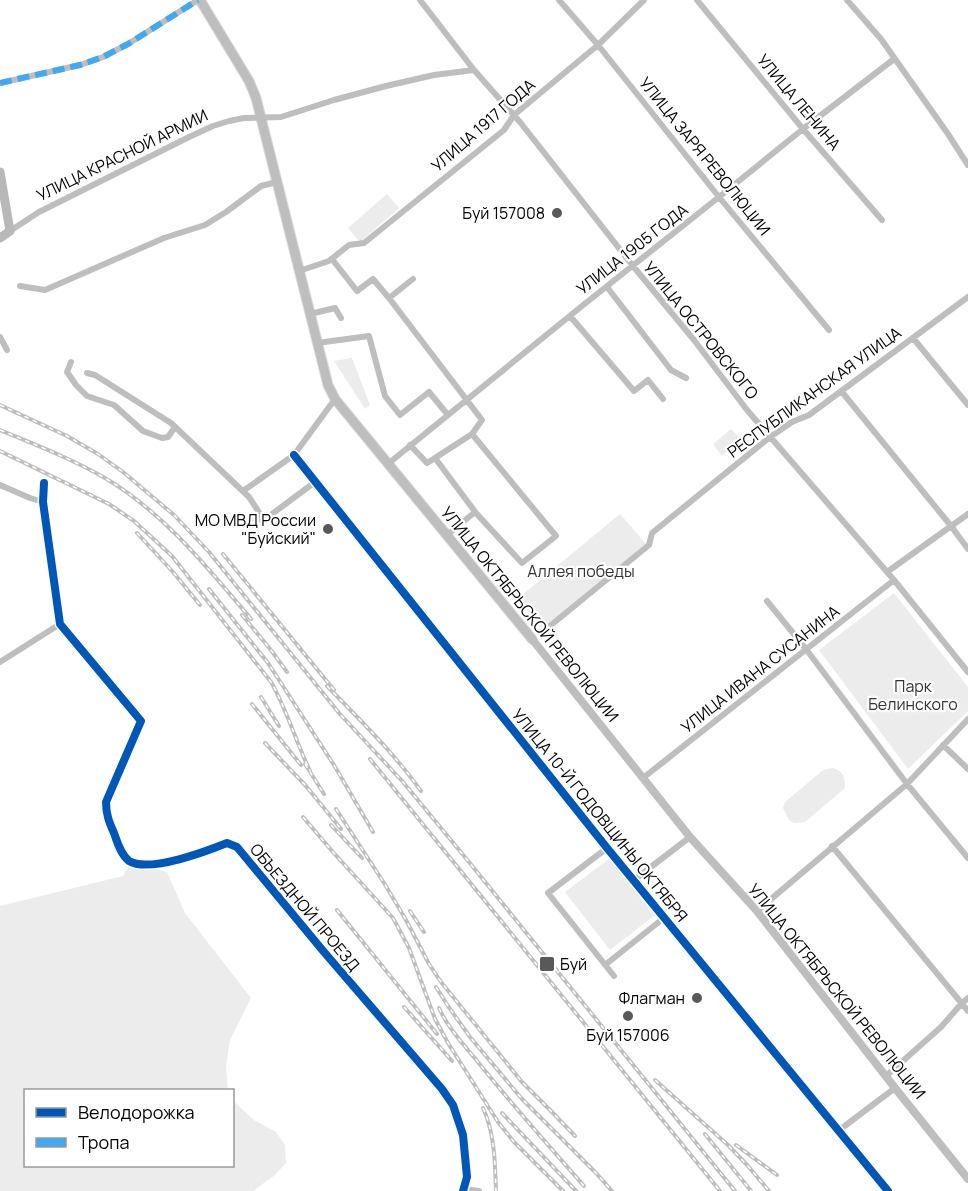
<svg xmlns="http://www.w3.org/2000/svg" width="968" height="1191" viewBox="0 0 968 1191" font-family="Manrope,sans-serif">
	<rect width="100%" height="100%" fill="#fff"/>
	<!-- green -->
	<path fill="#ececec" d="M387,194L399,208L360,242L348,228Z
		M352,358L370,405L365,409L334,361Z
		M731,429L743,441L736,449L732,447L722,456L713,444Z
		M620,514L646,544L543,629L517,599Z
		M894,593L968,687V711L908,769L819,650Z
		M833,768C844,771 845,778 845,788L805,822L794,823L789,820L783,808L785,802L822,771L827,769Z
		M610,858L655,915L610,950L565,892Z
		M130,863L167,872L185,913L251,998L230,1040L226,1067L228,1090H26V1166H232L233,1101L254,1120L276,1132L285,1145L286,1163L275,1175L253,1191H0V906L123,876Z"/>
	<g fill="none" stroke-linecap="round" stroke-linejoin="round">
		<!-- primary casing -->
		<g stroke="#dbdbdb" stroke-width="11">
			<path id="primary" d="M200,0L249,81L256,98L328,385L335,399L532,639"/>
		</g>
		<!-- minor -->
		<path stroke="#bebebe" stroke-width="6" d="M420,0L474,70L520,122L633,266L694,340L747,410L894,580L968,672
			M559,0L598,45L719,197L829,330
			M697,0L803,129L882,220
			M847,0L881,39L948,134L968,165
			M0,83L80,65L103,57L128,44L198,0
			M10,231L39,212L189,137L213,126L229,121L244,118L281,117L334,100L386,86L434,75L474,70
			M332,259L357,291L373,279L389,298L482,420L472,434L556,536L522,563L475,512L447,535
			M299,271L329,261L349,245L364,243L504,130L514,115L598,45L644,0
			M20,286L45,290L164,238L205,225L226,212L261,186L277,182
			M607,287L671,370L686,378
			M389,298L413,279
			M310,314L335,308L341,318
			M570,316L634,391L648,380L663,399
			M0,337L7,350
			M913,338L968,405
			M317,343L369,336L385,396L400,415L429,392L448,415
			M71,362L67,372L76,385L87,396L114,405L143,431L162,438L168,437L175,427
			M87,373L95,375L171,423L249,497L264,520
			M842,392L951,526L968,549
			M410,445L427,463L435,458L476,513
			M294,455L607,848L888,1191
			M435,458L472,434
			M389,463L582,306L719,197L803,129L894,59
			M44,483L43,502L60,624L141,721L106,802C106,814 109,822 114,833C117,842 121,855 129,861C149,873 207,851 227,843L237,847L324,952L442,1089L453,1105L463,1135L467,1177L463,1191
			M0,485L30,498L43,502
			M243,491L294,455L335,399
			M251,518L264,520L315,482
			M887,572L968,514
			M767,601L806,649L907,784L968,858
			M545,630L649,545L652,533L770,437L792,422L809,415L968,297
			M0,662L60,624
			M943,745L968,769
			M643,778L894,580
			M832,846L968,1011
			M607,848L548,893L614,976
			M634,880L690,837
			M757,911L907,784L968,719
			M605,965L665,917
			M886,1076L941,1027L962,1003L968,998
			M838,1131L895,1088
			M464,1189L479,1191"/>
		<!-- tertiary -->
		<path stroke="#bebebe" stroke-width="8" d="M532,639L690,837L757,911L895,1088L968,1179"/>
		<!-- secondary -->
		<path stroke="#b8b8b8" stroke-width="9" d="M0,172L10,231L0,238"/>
		<!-- primary -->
		<use href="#primary" stroke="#bebebe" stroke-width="9"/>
		<!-- rail casing -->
		<g stroke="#bebebe" stroke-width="4">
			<path id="rail" d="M0,405L67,436L98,454L123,472L174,515L209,552L339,713L403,782L469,862L735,1191
				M0,430C36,445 72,459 105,478C164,513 207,567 251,619
				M0,451L109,504L134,521L172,556L271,682C287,710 296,742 310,771
				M137,533L173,572L200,605
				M223,554L334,690
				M209,589L268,663L334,765L373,832
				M242,615L271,650L287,672
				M327,686C360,720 394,753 421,791
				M261,697L279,726
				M252,704L301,765
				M265,743L306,786L341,829
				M370,759L720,1191
				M305,764L324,794
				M336,809L386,886L406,920L429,964L441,982L522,1082L552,1112L575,1136
				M303,817L332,851L393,918L409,948L435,1019L448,1043L498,1122L514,1142L563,1191
				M331,825L362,858
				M337,910L437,1034
				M410,911L424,932
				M436,987L448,1006L470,1037L522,1099L596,1173L612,1191
				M404,1007L452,1061
				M439,1008C449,1030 467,1048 482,1067C515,1108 550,1147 584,1186
				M655,1080L728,1145L748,1166L769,1191
				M483,1108C495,1134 495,1164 496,1191
				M502,1113L576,1191
				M705,1134L751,1191
				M736,1145L777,1175"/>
		</g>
		<!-- rail -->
		<use href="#rail" stroke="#fff" stroke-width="1.5" stroke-dasharray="4.5" stroke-linecap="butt"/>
		<!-- quiet -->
		<path stroke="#3fa9f5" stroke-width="6" stroke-dasharray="12 6" stroke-linecap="butt" d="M0,83L80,65L103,57L128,44L198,0"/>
		<!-- cycleway casing -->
		<g stroke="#fff" stroke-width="11">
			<path id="cycleway" d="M294,455L607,848L888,1191
				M44,483L43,502L60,624L141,721L106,802C106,814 109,822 114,833C117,842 121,855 129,861C149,873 207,851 227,843L237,847L324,952L442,1089L453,1105L463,1135L467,1177L463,1191"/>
		</g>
		<!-- cycleway -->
		<use href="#cycleway" stroke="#0057b8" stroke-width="8"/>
	</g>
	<!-- markers -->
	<g fill="#595959" stroke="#fff" stroke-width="2">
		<circle cx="557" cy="213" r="6"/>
		<circle cx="328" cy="529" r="6"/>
		<rect x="539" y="956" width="16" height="16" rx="3"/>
		<circle cx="697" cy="998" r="6"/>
		<circle cx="628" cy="1016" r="6"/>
	</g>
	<g text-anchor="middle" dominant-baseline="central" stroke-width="4.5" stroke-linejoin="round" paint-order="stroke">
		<!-- street labels -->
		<g font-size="16" fill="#000" stroke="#fff">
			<text transform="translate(799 102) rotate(50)">УЛИЦА ЛЕНИНА</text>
			<text transform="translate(483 125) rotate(-41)">УЛИЦА 1917 ГОДА</text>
			<text transform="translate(122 155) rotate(-26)">УЛИЦА КРАСНОЙ АРМИИ</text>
			<text transform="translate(705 156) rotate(51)">УЛИЦА ЗАРЯ РЕВОЛЮЦИИ</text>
			<text transform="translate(632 249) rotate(-38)">УЛИЦА 1905 ГОДА</text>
			<text transform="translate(701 330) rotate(51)">УЛИЦА ОСТРОВСКОГО</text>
			<text transform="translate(814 392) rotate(-36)">РЕСПУБЛИКАНСКАЯ УЛИЦА</text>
			<text transform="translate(530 614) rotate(51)">УЛИЦА ОКТЯБРЬСКОЙ РЕВОЛЮЦИИ</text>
			<text transform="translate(760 669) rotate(-38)">УЛИЦА ИВАНА СУСАНИНА</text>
			<text transform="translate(600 815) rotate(51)">УЛИЦА 10-Й ГОДОВЩИНЫ ОКТЯБРЯ</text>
			<text transform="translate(305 907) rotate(50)">ОБЪЕЗДНОЙ ПРОЕЗД</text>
			<text transform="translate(837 991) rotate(51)">УЛИЦА ОКТЯБРЬСКОЙ РЕВОЛЮЦИИ</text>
		</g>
		<!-- poi labels -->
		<g font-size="16" fill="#000" stroke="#fff" text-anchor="end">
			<text x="545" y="213">Буй 157008</text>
			<text x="316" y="520">МО МВД России<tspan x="316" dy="18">"Буйский"</tspan></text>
			<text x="560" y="964" text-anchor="start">Буй</text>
			<text x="685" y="998">Флагман</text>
			<text x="628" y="1035" text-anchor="middle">Буй 157006</text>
		</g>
		<!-- park labels -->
		<g font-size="16" fill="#333" stroke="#fff">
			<text x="581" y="571">Аллея победы</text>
			<text x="913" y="686">Парк<tspan x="913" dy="18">Белинского</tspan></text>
		</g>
	</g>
	<!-- legend -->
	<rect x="24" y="1089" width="210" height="78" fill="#ffffff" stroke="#999999" stroke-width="1.5"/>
	<rect x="36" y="1108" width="30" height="9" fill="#0057b8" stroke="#999999" stroke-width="1.5"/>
	<text x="78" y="1119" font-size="18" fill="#000000">Велодорожка</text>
	<rect x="36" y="1138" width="30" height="9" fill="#3fa9f5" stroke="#999999" stroke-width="1.5"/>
	<text x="78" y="1149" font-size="18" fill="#000000">Тропа</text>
</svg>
